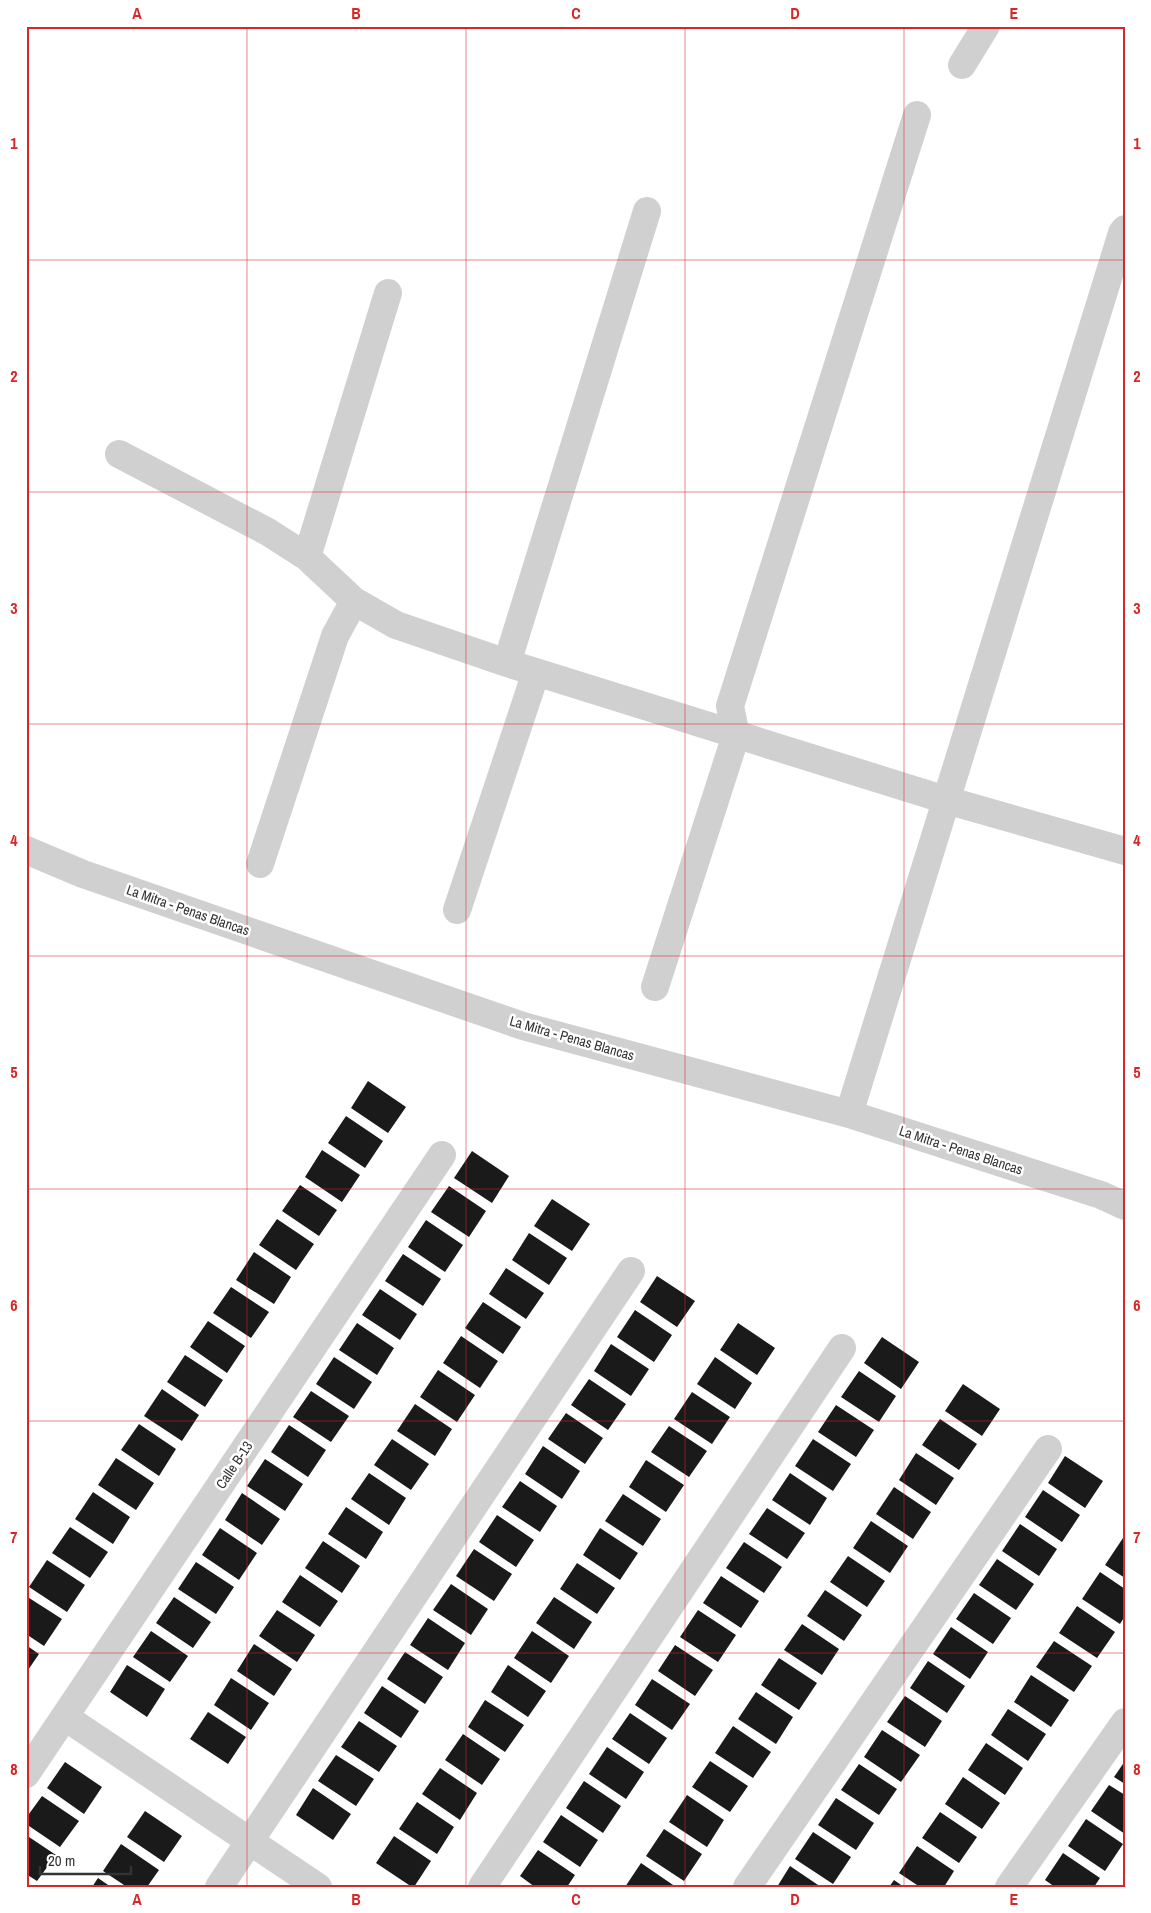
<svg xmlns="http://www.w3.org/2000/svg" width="1151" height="1913" viewBox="0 0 1151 1913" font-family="'Archivo Narrow',sans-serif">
	<rect width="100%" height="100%" fill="#fff"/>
	<!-- building -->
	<path fill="#1a1a1a" d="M368,1081L406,1107L388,1133L351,1108Z
		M346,1116L383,1141L365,1168L328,1143Z
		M322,1150L360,1175L342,1202L305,1177Z
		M472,1151L509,1176L492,1203L454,1178Z
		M300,1185L337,1210L319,1236L282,1211Z
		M449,1186L486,1211L469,1237L431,1212Z
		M552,1199L590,1224L572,1251L534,1226Z
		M277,1219L314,1244L296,1270L259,1245Z
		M426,1220L463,1245L445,1272L408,1247Z
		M529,1233L567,1258L549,1285L512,1260Z
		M254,1252L291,1277L274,1304L236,1280Z
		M403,1254L441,1279L423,1306L385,1281Z
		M506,1268L544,1293L526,1319L489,1294Z
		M657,1276L695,1301L677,1327L640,1302Z
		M231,1287L269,1312L251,1338L213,1313Z
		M380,1289L417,1314L400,1340L362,1315Z
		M483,1302L521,1327L503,1354L465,1328Z
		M635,1310L672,1335L654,1362L617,1337Z
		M208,1321L245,1346L227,1373L190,1347Z
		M357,1323L394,1348L377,1375L339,1350Z
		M738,1323L775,1348L757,1375L720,1350Z
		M461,1336L498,1361L480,1388L443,1363Z
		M882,1337L919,1362L901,1389L864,1363Z
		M611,1344L649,1369L631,1396L594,1371Z
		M185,1355L223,1380L205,1407L167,1382Z
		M334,1357L372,1382L354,1409L316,1384Z
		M715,1357L752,1383L735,1409L697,1384Z
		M438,1370L475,1395L457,1422L420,1397Z
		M859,1371L896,1396L879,1422L841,1397Z
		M589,1379L626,1404L608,1430L571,1405Z
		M963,1384L1000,1409L982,1436L945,1411Z
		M162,1389L199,1415L182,1441L144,1416Z
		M311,1391L349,1416L331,1442L293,1417Z
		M692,1392L730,1417L712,1444L674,1419Z
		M415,1404L452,1429L435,1456L397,1431Z
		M836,1405L874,1430L856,1457L818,1432Z
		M566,1413L603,1438L585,1464L548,1439Z
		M940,1419L977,1444L959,1470L922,1445Z
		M139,1424L176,1449L159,1476L121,1450Z
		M289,1425L326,1450L308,1477L271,1452Z
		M669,1426L707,1451L689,1477L651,1452Z
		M392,1439L429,1464L411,1490L374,1465Z
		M813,1439L851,1464L833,1491L795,1466Z
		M543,1446L580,1471L562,1499L525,1474Z
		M916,1453L954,1478L936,1505L899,1480Z
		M1065,1456L1103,1481L1085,1508L1048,1483Z
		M116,1458L154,1483L136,1510L98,1485Z
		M265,1459L303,1484L285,1511L247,1486Z
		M646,1460L684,1485L666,1512L629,1487Z
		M369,1473L406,1498L389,1525L351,1499Z
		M790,1473L827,1498L810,1525L772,1500Z
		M520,1481L557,1506L540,1532L502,1507Z
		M894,1487L931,1512L913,1539L876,1514Z
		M1043,1490L1080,1515L1062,1542L1025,1517Z
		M93,1492L130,1517L113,1544L75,1519Z
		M242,1493L280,1519L262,1545L225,1520Z
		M623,1494L661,1519L643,1546L605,1521Z
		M346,1507L383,1532L366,1559L328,1534Z
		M767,1508L805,1533L787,1559L749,1534Z
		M497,1515L534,1540L516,1567L479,1542Z
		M871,1521L908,1546L890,1573L853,1548Z
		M1020,1524L1057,1549L1039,1576L1002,1551Z
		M70,1527L108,1552L90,1578L52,1553Z
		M220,1528L257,1553L239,1580L202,1555Z
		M600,1528L638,1553L620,1580L583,1555Z
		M1123,1538L1125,1539V1578L1105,1565Z
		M323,1541L360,1566L342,1593L305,1568Z
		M744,1542L782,1567L764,1593L726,1568Z
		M474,1549L512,1574L494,1601L456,1576Z
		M848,1556L885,1581L867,1607L830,1582Z
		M997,1559L1034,1584L1016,1610L979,1585Z
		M47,1560L85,1585L67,1612L29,1587Z
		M196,1562L234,1587L216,1614L178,1589Z
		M577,1563L615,1588L597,1614L560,1589Z
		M1100,1572L1125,1589V1616L1120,1624L1082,1599Z
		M300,1575L338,1601L320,1627L282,1602Z
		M721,1576L759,1601L741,1628L703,1603Z
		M451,1584L488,1609L471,1635L433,1610Z
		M825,1590L862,1615L844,1641L807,1616Z
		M974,1593L1011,1618L993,1644L956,1619Z
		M26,1596L62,1619L44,1646L26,1634Z
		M174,1597L211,1622L193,1648L156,1623Z
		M554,1597L592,1622L574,1649L536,1623Z
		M1077,1606L1115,1632L1097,1658L1059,1633Z
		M277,1610L315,1635L297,1662L259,1636Z
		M698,1610L736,1635L718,1662L680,1637Z
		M428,1618L465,1643L448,1670L410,1645Z
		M802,1624L839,1649L822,1675L784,1650Z
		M951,1627L988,1652L970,1679L933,1654Z
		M151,1631L188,1656L170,1682L133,1657Z
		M532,1631L569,1656L551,1683L514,1658Z
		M1054,1641L1092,1666L1074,1692L1036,1667Z
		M254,1644L292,1669L274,1696L237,1671Z
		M26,1645L39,1654L26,1673Z
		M675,1645L713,1670L695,1696L658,1671Z
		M405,1652L443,1677L425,1704L387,1679Z
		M779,1658L817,1683L799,1710L761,1685Z
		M928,1661L965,1686L947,1713L910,1688Z
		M127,1665L165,1689L147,1717L110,1692Z
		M508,1665L546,1691L528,1717L491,1692Z
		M1031,1675L1069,1700L1051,1727L1014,1702Z
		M231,1678L269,1703L251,1730L214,1705Z
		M652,1679L690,1704L672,1730L635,1705Z
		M382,1686L419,1711L401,1738L364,1713Z
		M756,1692L793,1717L776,1744L738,1719Z
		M905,1696L942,1721L925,1747L887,1722Z
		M485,1700L524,1725L505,1752L468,1727Z
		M1008,1709L1046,1734L1028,1761L991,1735Z
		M208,1712L246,1737L228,1764L190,1739Z
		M630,1713L667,1738L649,1764L612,1739Z
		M359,1721L397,1746L379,1772L341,1747Z
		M733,1726L771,1752L753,1778L715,1753Z
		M882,1730L920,1755L901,1782L864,1757Z
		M463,1734L500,1759L482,1785L445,1760Z
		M986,1743L1023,1768L1005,1795L968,1770Z
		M607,1747L644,1772L626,1799L589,1774Z
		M336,1755L374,1779L356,1806L318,1781Z
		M710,1761L748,1786L730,1812L692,1787Z
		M1125,1761V1784L1114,1777Z
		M65,1762L102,1787L84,1814L47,1788Z
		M859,1764L897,1789L879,1815L841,1790Z
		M440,1768L477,1793L460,1820L422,1794Z
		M963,1777L1000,1803L982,1829L945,1804Z
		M584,1781L621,1806L603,1833L566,1808Z
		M1109,1785L1125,1795V1834L1091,1811Z
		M313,1788L351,1814L333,1840L296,1815Z
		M687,1795L724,1820L707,1847L669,1822Z
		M42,1796L79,1821L60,1847L26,1824V1818Z
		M836,1798L874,1823L856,1850L818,1825Z
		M417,1802L454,1827L437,1854L399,1829Z
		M145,1811L182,1836L164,1862L127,1837Z
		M940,1812L977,1837L959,1863L922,1838Z
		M561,1815L598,1840L580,1867L543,1842Z
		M1086,1819L1123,1844L1105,1871L1068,1846Z
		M664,1829L702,1854L684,1881L646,1856Z
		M813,1832L851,1857L833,1884L795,1859Z
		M26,1835L56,1855L37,1881L26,1874Z
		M394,1836L431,1861L414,1887H412L376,1863Z
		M121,1844L159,1870L147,1887H127L103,1871Z
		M917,1846L954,1871L944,1887H920L899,1873Z
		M538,1850L575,1875L567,1887H535L520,1876Z
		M1063,1853L1100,1878L1094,1887H1055L1045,1880Z
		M641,1863L676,1887H625Z
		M790,1866L821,1887H777Z
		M98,1878L111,1887H92Z
		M894,1880L904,1887H889Z"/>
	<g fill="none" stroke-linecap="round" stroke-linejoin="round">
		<!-- street -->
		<path stroke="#d0d0d0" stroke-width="28" d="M962,65L986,26
			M119,454L268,532L307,557L354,601L396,625L507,663L946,800L1125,851
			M307,557L388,293
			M507,663L647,211
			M26,850L83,874L523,1026L849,1114L1101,1195L1125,1206
			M260,864L335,636L354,601
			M457,910L536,672
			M655,987L736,735L730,706L917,115
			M849,1114L1122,233L1125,229
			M65,1717L318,1887
			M26,1774L442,1155
			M219,1887L631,1271
			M482,1887L842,1348
			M747,1887L1048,1449
			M1009,1887L1125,1722"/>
	</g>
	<!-- grid -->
	<path fill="none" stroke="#d62828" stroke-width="1" stroke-opacity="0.55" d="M247,26V1887M466,26V1887M685,26V1887M904,26V1887M26,260H1125M26,492H1125M26,724H1125M26,956H1125M26,1189H1125M26,1421H1125M26,1653H1125"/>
	<g text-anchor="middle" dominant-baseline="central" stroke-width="5" stroke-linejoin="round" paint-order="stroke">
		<!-- street labels -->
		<g font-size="14" fill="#333" stroke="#fff">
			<text transform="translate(188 910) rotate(19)">La Mitra - Penas Blancas</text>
			<text transform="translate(572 1038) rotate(16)">La Mitra - Penas Blancas</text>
			<text transform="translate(961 1150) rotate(18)">La Mitra - Penas Blancas</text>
			<text transform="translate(234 1465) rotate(-56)">Calle B-13</text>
		</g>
	</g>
	<!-- border -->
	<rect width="1151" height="1913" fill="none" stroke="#ffffff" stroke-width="55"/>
	<!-- scale -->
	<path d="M40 1866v8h91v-8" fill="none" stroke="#333333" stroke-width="2.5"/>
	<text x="48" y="1866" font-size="15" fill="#333333" stroke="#ffffff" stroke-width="4" paint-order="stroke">20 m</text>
	<rect x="28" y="28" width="1096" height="1858" fill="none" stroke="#d62828" stroke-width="2"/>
	<g font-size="16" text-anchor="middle" font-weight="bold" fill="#d62828">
		<text x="137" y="19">A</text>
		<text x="356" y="19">B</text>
		<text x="576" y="19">C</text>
		<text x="795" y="19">D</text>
		<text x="1014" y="19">E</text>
		<text x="14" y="149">1</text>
		<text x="1137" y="149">1</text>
		<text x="14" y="382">2</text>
		<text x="1137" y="382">2</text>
		<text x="14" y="614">3</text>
		<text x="1137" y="614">3</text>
		<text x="14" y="846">4</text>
		<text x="1137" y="846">4</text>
		<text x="14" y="1078">5</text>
		<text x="1137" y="1078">5</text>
		<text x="14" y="1311">6</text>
		<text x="1137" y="1311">6</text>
		<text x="14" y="1543">7</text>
		<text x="1137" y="1543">7</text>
		<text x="14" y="1775">8</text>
		<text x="1137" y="1775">8</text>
		<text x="137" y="1905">A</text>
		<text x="356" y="1905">B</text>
		<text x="576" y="1905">C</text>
		<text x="795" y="1905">D</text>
		<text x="1014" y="1905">E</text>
	</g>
</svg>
